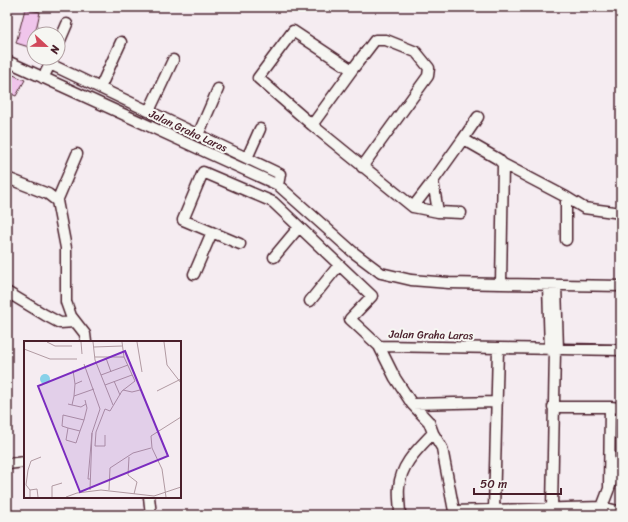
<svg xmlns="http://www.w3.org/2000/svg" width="628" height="522" viewBox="0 0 628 522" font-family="Sriracha,sans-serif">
	<rect width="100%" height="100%" fill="#f5ecf1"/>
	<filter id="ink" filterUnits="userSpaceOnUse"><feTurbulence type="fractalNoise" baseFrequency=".025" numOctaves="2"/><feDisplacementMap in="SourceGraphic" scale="8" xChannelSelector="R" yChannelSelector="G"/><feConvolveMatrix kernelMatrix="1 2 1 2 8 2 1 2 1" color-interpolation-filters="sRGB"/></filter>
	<g filter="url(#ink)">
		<!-- building -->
		<path fill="#f0c5eb" stroke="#4a1f2b" d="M25,9L40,12L35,34H34L32,48L16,43Z
			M11,74L25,80L16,96L7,92V82Z"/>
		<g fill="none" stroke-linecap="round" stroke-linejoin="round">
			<!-- street casing -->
			<g stroke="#4a1f2b" stroke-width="13">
				<path id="street" d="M58,45L67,24
					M7,61L278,185L353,252L381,273L411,280L449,283L621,286
					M43,78L50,64L280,174L278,185
					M100,88L121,42
					M149,111L173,60
					M478,117L463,139L498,159L503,164
					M312,125L352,70
					M198,135L218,89
					M247,158L260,129
					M362,167L428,76L429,68L416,52L386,40H375L352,70L293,31L258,78L312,125L413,207L438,212
					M7,178L48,194L57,201L66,248V302L71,316L85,334L86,342
					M566,197L584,208L621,213
					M57,201L77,154
					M413,207L433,181
					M461,213L438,212L433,181L463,139
					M240,244L183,220L203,172L273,202L372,296L350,319L379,346L395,378L412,404L429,422L433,433L442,448L454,511L602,507L621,512
					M274,257L299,227
					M194,274L212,232
					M501,284L503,164L566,197V240
					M548,285L550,350
					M556,285L558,350
					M7,292L45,315L60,323L75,322
					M310,301L339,265
					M379,346L621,350
					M412,404L497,402
					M553,407H610L621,408
					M7,464L25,462
					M609,489L610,407
					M149,497L151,515
					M602,507L621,457
					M552,508L555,350
					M494,510L498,348
					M400,515C400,506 398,496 399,487C401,464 418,449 433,433"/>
			</g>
			<!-- street -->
			<use href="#street" stroke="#f6f6f2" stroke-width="10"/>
		</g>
	</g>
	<g text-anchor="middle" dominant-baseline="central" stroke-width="4" stroke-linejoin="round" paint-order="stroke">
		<!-- street labels -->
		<g font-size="11" fill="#4a1f2b" stroke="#f6f6f2">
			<text transform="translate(188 131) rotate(25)">Jalan Graha Laras</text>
			<text transform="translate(431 335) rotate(1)">Jalan Graha Laras</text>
		</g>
	</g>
	<!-- overview -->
	<g transform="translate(24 341)">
		<rect width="157" height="157" fill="#f5ecf1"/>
		<path d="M16 38a5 5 0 1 1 10 0a5 5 0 1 1-10 0Z" fill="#88d1e9"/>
		<path fill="none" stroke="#b19aa2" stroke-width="1" d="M23,1L31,5H48M57,1L58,13M69,1L71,19L89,64M113,1L118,31M140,1L143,24L157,42M70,6L98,5M0,8L26,18H53M71,16H100M82,17L87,31M60,23L76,68L68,92L66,149M49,29L51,43M77,34L104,24M58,40L51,43L50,55L70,48M90,40L96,54M81,44L108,34M99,49L108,51L116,49M133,50L157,38M44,63L48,64L50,55M48,64L57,66L62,63L61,59M60,79L39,74L38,85L44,87L42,99L52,102L56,90L60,79L63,67L62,63M44,87L56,90M81,94V105H71L72,91L81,68L86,70L98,50L111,40L100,16L98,1M105,116L104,134L113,141L110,153M66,138H64L68,92M6,149L13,148L14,156M85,149L86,127L109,112L127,107M6,156V149L2,144L4,129L7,120L17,116M28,156V145L38,142M42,156L53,152L77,149L130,155L157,146M142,156L138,128L128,107L127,95L157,76"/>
		<path fill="#7b2cbf" fill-opacity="0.15" stroke="#7b2cbf" stroke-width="2" d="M101,10L144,115L56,151L14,45Z"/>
		<rect width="157" height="157" fill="none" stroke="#4a1f2b" stroke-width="2"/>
	</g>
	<!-- margin -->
	<rect width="628" height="522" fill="none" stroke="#f6f6f2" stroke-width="24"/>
	<rect x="12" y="12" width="604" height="498" fill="none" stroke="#4a1f2b" stroke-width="1.5" filter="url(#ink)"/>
	<!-- north arrow -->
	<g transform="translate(46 46) rotate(112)"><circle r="19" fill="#f6f6f2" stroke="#b1a0a2"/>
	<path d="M0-3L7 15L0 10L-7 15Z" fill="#d1495b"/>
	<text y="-6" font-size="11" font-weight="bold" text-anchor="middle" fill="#4a1f2b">N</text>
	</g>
	<!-- scale -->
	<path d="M474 488v6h87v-6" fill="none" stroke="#4a1f2b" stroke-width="2"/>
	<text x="480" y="488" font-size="12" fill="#4a1f2b" stroke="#f6f6f2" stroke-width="3" paint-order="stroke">50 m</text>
</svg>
